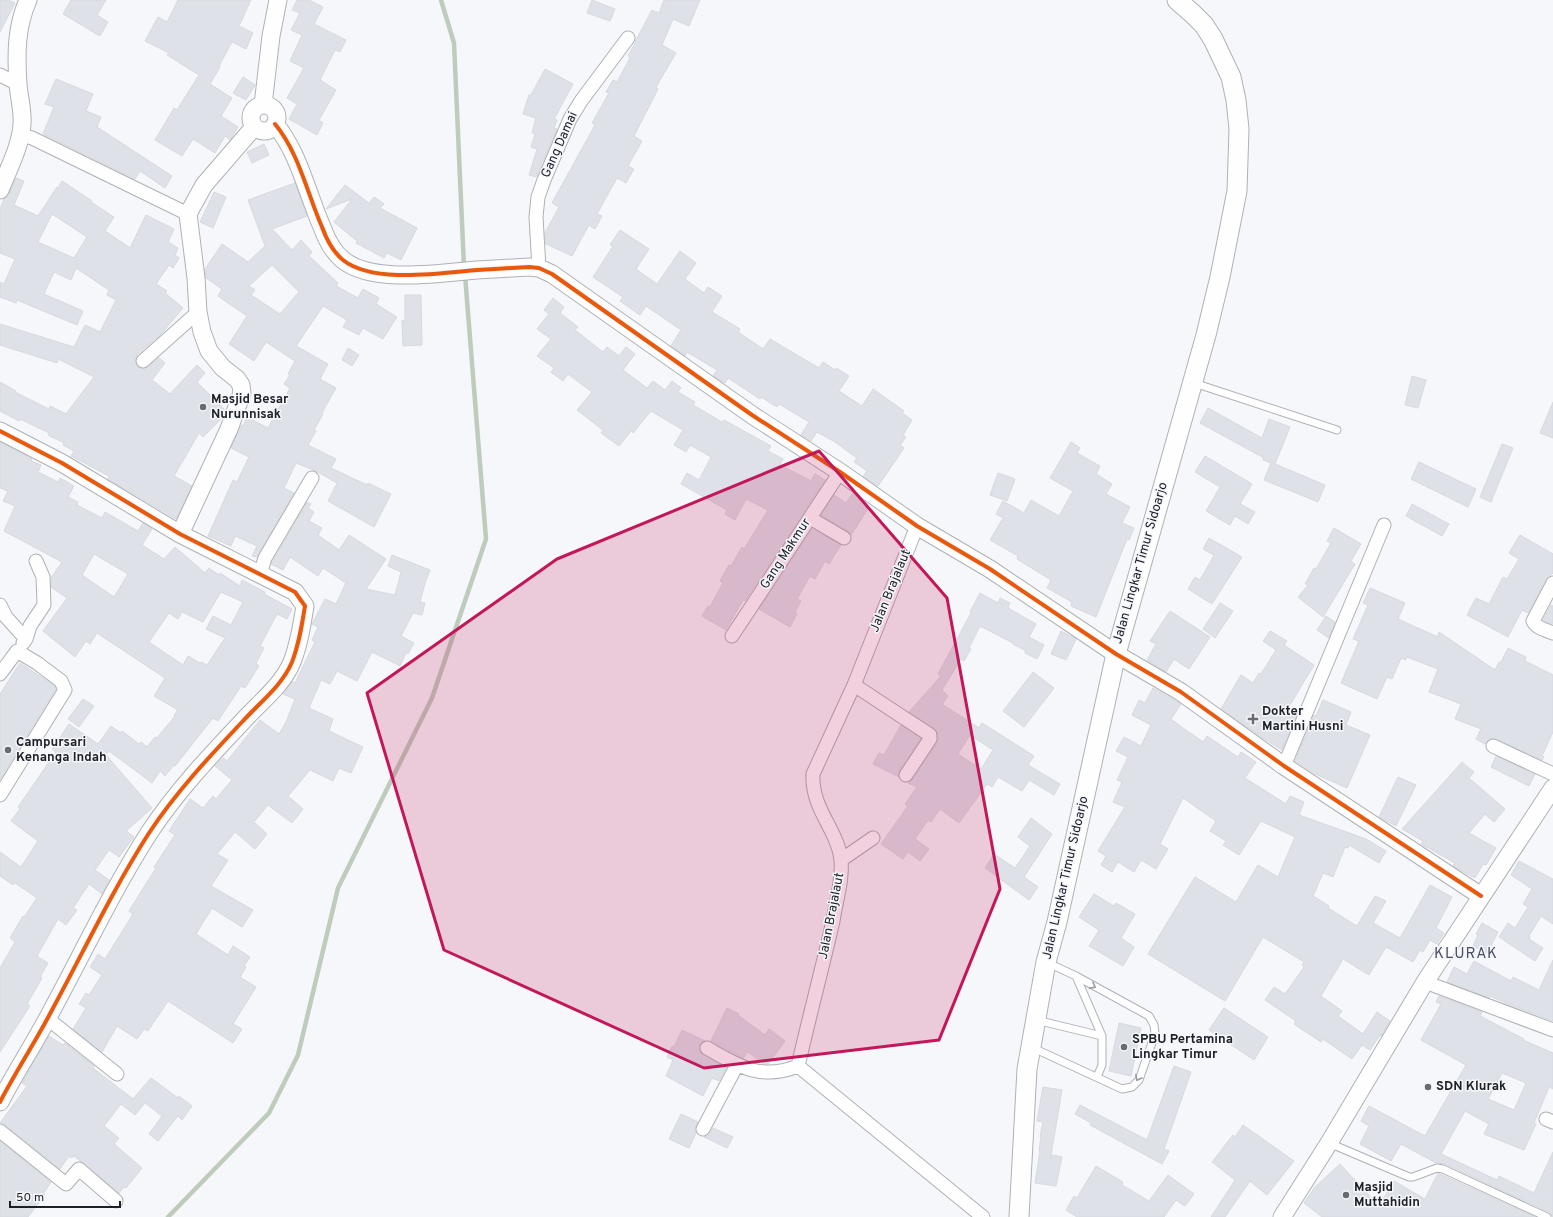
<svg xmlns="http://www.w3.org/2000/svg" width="1553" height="1217" viewBox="0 0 1553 1217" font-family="Overpass,sans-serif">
	<rect width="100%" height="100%" fill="#f6f7fa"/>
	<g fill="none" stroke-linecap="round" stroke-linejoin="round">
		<!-- stream -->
		<path stroke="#beccbc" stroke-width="4.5" d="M441,0L454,43L464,267
			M168,1217L269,1113L298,1055L338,888L432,698L486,539L465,275"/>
	</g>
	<!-- building -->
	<path fill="#dee1e8" stroke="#d7d9de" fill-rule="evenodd" d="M0,0H8L15,3L0,32Z
		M71,0H106L97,15L108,22L100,36L63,14Z
		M178,0H251L239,26L253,33L246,49L232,42L219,66L220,67L210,84L232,98L221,116L238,127L230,140L225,136L215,153L193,139L182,156L155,140L174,108L177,110L199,75L167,55L169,53L145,41L158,17L167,22Z
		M297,0H309L323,7L314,24L346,40L340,52L335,50L320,80L336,90L319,120L323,123L317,135L289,119L297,104L287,98L304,68L290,61L302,35L291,30L300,13L292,10Z
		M592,0L615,9L610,21L587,13Z
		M664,0H700L689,26L673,19L662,45L676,53L656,87L658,89L634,136L642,141L628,166L634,169L626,183L617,178L597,214L602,216L595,229L589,225L572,256L546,244L545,233L559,207L552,203L595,125L592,123L609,93L606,92L613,80L617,82L630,58L628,56L635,43L636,40L652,10L659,13Z
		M545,69L573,84L554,119L557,120L554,128L557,129L536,177L529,175L537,149L531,147L535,134L532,133L536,118L523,114L529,95H531Z
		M243,77L255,85L246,100L233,93Z
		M56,79L93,94L86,111L101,117L97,127L172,176L165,188L140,171L135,179L43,134L54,107L45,104Z
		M264,144L269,155L252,163L247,152Z
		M16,178L24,181L14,205L38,216L57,187L58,188L62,181L92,201L91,202L114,217L105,231L130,248L146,215L174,229L168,242L178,248L175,255L179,258L173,268L169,265L156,284L167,291L165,293L183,308L160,335L137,355L135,363L137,367L144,369L159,358L165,363L152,380L170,394L197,365L205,373L197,382L225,410L223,417L203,437L199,433L174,476L192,486L176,519L108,479L109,476L71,456L74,451L63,445L64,443L48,435L49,433L20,419L19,421L0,411V382L16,391L15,392L49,409L50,406L66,414L94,377L58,359L57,363L0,345V324L74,347L85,325L100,332L116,300L107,295L109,290L76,268L71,280L54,272L44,294L83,311L77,325L17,300L16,303L0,297V282L4,284L15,259L0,253V209L4,199L9,194ZM52,214L87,237L74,258L38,242Z
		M295,183L307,216L272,229L292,250L301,240L312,252L309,256L338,283L336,286L358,298L363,289L379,298L376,304L397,317L383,339L363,328L359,335L343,327L347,320L323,306L296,346L328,364L320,379L336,388L322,413L323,414L314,430L316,431L308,445L336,459L331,468L367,485L368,483L391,494L374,527L328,501L337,483L316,471L296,463L284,488L294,493L257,557L252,556L257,546L235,536L231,546L208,536L233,480L237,482L249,457L231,448L241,425L243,426L247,417L268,428L290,388L284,384L290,375L288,374L295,361L266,342L254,361L229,344L247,316L218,296L222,289L206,278L205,269L222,244L248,262L265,246L248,200ZM272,265L299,292L280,314L251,295L255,290L249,286Z
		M345,185L369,203L374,197L384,204L380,208L417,228L401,260L387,253L384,258L356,243L357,241L334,222L352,199L326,209Z
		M214,192L226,197L213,228L200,222Z
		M620,230L649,249L636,269L657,284L680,251L696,263L685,279L704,293L708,287L722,296L712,312L740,329L738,332L763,349L770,339L819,368L823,362L835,370L836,368L849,376L839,391L862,406L873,389L904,411L902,413L912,420L903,435L906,437L900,445L904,448L878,486L863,476L867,471L854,462L857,458L835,442L817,432L811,441L801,435L809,422L779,404L777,407L761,397L760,399L728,378L725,383L723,382L713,376L717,370L687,352L685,356L671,346L681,330L646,306L640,315L620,301L623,297L593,277L613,246L610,245Z
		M405,295H421L422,345L403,346L402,320L405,322Z
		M553,298L564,307L560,313L578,327L575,330L603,352L607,347L619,356L626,347L635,354L623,370L647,388L653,381L665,390L672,381L681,388L678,392L695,402L693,405L722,422L724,420L771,446L768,451L783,459L780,465L811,481L815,474L825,480L745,601L743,600L726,630L702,616L708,606L710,607L723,583L720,581L729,565L731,566L742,547L744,549L768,510L746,499L735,520L725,514L727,510L681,484L687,473L699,480L711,457L690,445L686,452L674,445L683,430L651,411L633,433L631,431L619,446L601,433L603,430L577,410L592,392L568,374L563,381L551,372L554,368L537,356L551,339L537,329L549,314L544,310Z
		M348,348L359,355L352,366L342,360Z
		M1412,376L1426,380L1418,408L1405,405Z
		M1553,402V438L1540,433Z
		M1208,408L1262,438L1269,419L1290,427L1275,464L1325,485L1318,502L1264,480L1271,463L1263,460L1264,458L1200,423Z
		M0,442L32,459L31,461L41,465L38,472L58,482L60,478L74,486L68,497L78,502L77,505L102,518L105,512L138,531L143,523L152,529L142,545L164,559L175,547L205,573L209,568L219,575L220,573L240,586L242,580L265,592L264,594L292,609L287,619L277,614L260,646L264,648L256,663L259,666L245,688L241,686L218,721L213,718L175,766L174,765L165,776L160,771L152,783L109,751L106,755L152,808L126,831L134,837L119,857L109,850L95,870L109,880L102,894L89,884L73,908L77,910L66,925L58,919L37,956L48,963L40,977L42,978L27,1004L30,1006L0,1052V968L15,942L10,938L23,916L24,917L37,898L15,883L13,885L0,876V852L21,867L38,841L11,821L20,809L18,807L56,752L52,749L69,724L98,744L111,726L121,733L122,731L139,744L141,742L147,747L155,737L157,738L175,716L174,715L178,710L154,696L165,678L97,633L90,644L86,641L75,657L43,631L67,598L51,587V578L62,562L4,531L15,506L3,501L8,491L0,488ZM94,554L128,574L114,597L82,575ZM221,592L243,602L231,625L213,616L206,629L225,638L207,665L201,662L200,663L188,656L183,665L149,642L169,613L178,619L182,612L203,622Z
		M1071,442L1080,448L1077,453L1100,466L1096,474L1112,484L1106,494L1130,507L1122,523L1134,528L1129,540L1127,539L1096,617L1071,606L1072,602L1047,588L1051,580L1017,559L1018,556L990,540L1003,518L996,514L1003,501L1024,513L1031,500L1059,516L1073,491L1050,478Z
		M1502,444L1513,448L1491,502L1480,497Z
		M1205,456L1252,484L1240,504L1255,512L1248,524L1235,516L1230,525L1206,511L1220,487L1195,472Z
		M1419,462L1476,489L1468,507L1411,479Z
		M998,473L1015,479L1007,501L990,495Z
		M853,493L866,503L864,506L868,509L851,535L848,531L821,515L834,495L846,503Z
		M307,502L311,504L308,508L314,512L309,521L322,528L318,535L339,550L349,535L386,559L366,589L395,595L401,572L388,566L392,555L430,570L425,583L420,602L425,603L422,615L413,613L401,636L414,643L408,654L406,653L400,666L372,652L357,681L337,671L330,684L321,680L309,708L333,719L329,731L363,747L351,773L339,768L333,781L310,770L288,796L303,809L292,823L268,805L254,822L267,834L255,849L235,832L217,854L228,860L211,886L253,910L242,927L212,908L196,934L228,955L233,946L250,957L244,966L246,967L240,977L256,987L233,1024L242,1029L233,1043L168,1001L148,1031L144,1029L137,1039L117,1026L102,1052L73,1029L86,1008L79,1004L86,993L89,995L102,975L90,967L98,954L105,959L125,927L133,914L129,911L156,868L154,867L175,835L169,831L190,799L203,808L213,796L216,799L232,780L215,766L223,758L227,761L260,720L279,734L286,722L295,699L283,694L292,682L295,683L315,642L312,640L318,627L312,624L325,599L336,604L346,583L323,568L318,576L290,557L283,570L271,564Z
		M1412,504L1449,524L1442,536L1406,516Z
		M1334,528L1361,544L1351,561L1355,564L1323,617L1298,597L1308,585L1305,584L1314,568L1316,569L1331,543L1327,541Z
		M812,529L841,545L829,564L825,561L815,579L810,576L797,599L801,601L795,612L797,614L790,627L759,609Z
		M1520,535L1553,554V573L1546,579L1528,613L1522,610L1508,637L1467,615L1476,598L1489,604L1503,577L1507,579L1519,559L1509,553Z
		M1209,538L1242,557L1212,604L1188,589L1195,577L1200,580L1214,555L1203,549Z
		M1370,588L1405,603L1398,619L1438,637L1439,632L1495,670L1499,662H1501L1508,648L1526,657L1525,661L1553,675V732L1542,756L1544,757L1542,760L1496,739H1489L1485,744L1476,739L1481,729L1455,719L1461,704L1429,692L1438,669L1407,657L1406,660L1401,658L1392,679L1387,677L1377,699L1341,683L1359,641L1353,639L1368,605L1363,603Z
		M980,593L998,603L1000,598L1010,603L1008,608L1036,624L1029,637L1044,645L1037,659L1025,653L1026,651L1013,644V643L980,626L969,648L971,649L964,661L961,659L942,690L948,696L942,704L979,728L982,723L1034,756L1028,765L1060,784L1054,795L1029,780L1022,791L998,777L992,787L987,784L959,823L940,809L931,822L928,820L915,839L929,849L920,861L908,852L903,859L881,844L908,806L905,804L917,787L908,783L913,779L937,743L938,739L937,732L935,729L909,712L941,676L938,674L971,613L970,612ZM970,735L993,750L981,769L958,754Z
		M1220,603L1233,611L1215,638L1203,629Z
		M1551,605L1553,606V624L1543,620Z
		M1170,611L1210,637L1189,669L1174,659L1166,672L1147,660L1156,644L1150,641Z
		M1326,616L1335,622L1329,638L1317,630Z
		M1061,631L1076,639L1066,660L1051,654Z
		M1270,631L1287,641L1284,645L1314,665L1287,710L1297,715L1282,750L1261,737L1221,709L1241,675L1253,683L1259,673L1261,674L1276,650L1263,641Z
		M20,663L46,680L55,686L56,689L0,779V694Z
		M1033,672L1054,688L1024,727L1003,711Z
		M1153,688L1181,704L1171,719L1183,728L1203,742L1207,736L1238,757L1241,752L1256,762L1245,778L1286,804L1290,796L1304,802L1299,815L1366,839L1386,851L1379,863L1349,845L1348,848L1345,847L1333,877L1323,873L1313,896L1329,906L1328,908L1357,926L1375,896L1386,901L1373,923L1400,938L1430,885L1452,897L1436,928L1444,933L1437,944L1430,940L1423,952L1420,950L1413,962L1386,947L1369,975L1343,959L1321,996L1342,1011L1338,1016L1363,1034L1377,1012L1390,1021L1381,1036L1380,1035L1370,1050L1362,1045L1352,1059L1323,1039L1321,1042L1294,1024L1296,1021L1265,1000L1274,987L1285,994L1304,967L1302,965L1304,962L1263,937L1225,1001L1148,954L1195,877L1236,902L1258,865L1278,877L1295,837L1261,821L1239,855L1223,845L1226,841L1210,831L1216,821L1183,798L1160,844L1168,849L1156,869L1141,860L1134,872L1118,862L1112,872L1101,865L1106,856L1098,851L1125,807L1113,802L1122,782L1117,780L1128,757L1116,751L1124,737L1141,746L1151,725L1132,715L1139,700L1145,703Z
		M83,699L94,706L79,727L68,719Z
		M1323,700L1351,712L1346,725L1370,735L1347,788L1313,773L1295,761L1311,722L1314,715L1316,716Z
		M901,725L921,738L899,771V777L873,764L879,753L884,755Z
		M1496,756L1535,774L1529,786L1491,767Z
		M1462,762L1474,772L1469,778L1505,809L1494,822L1485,814L1469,833L1496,848L1486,865L1483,864L1475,878L1453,866L1455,863L1421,844L1423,841L1402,829Z
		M1398,777L1416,785L1396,826L1379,817Z
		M1031,818L1052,834L1024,877L1038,887L1029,900L985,868L994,854L1015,868L1030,846L1018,837Z
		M1519,861L1553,879V924L1541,916L1529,936L1530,937L1529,939L1543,948L1535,961L1499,937L1508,923L1515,928L1528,907L1523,904L1532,889L1511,875Z
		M1094,894L1114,906L1116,903L1135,914L1121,938L1134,947L1123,966L1089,946L1099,930L1079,917Z
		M1482,923L1498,932L1487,953L1473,946L1478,935L1476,934Z
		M1553,960V1021L1508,1004L1490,996L1489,998L1447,982L1454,967L1467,974L1474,961L1511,981L1513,977L1539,990Z
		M1439,996L1482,1012L1480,1016L1524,1039L1523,1040L1553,1053V1089L1549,1087L1534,1123L1536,1124L1524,1150L1484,1134L1489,1124L1465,1111L1441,1154L1497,1180L1499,1176L1534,1193L1553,1152V1217L1549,1212L1445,1164L1436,1163L1401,1144L1391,1161L1360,1144L1369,1126L1361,1121L1369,1106L1425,1136L1466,1065L1421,1040L1441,1004L1436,1002ZM1502,1073L1526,1083L1514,1110L1488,1099Z
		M727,1008L739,1014L738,1015L765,1035L769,1029L785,1041L768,1064H764L748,1052L743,1058L711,1041Z
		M1224,1008L1268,1037L1254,1060L1209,1030Z
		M1119,1023L1141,1028L1131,1076L1109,1071Z
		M682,1030L705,1041L700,1044V1052L726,1068L719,1081L712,1078L703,1096L666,1076L673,1060L667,1057L672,1046L674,1047Z
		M49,1036L63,1045L65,1043L94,1066L93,1068L133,1099L151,1078L178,1098L179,1096L192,1106L182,1120L178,1116L158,1141L149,1134L162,1116L145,1103L135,1115L121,1104L104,1126L119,1138L114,1144L142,1168L126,1188L124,1187L119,1193L74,1156L72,1158L69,1156L60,1169L5,1125L0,1123L27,1086L22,1083Z
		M1174,1066L1191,1072L1164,1149L1169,1151L1162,1164L1090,1125L1091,1123L1075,1114L1080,1105L1147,1140Z
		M1043,1087L1062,1090L1051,1155V1158L1052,1155L1062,1157L1056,1186L1035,1183L1040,1151H1039L1041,1137H1040L1043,1122L1037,1121Z
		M681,1114L698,1122L695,1129L696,1133L689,1148L669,1139Z
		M1243,1125L1294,1161L1267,1195L1250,1181L1225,1217H1211L1235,1180L1212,1162L1233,1135L1235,1137Z
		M713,1128L733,1137L727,1148L704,1137L708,1136Z
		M0,1141L51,1182L43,1194L45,1195L28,1217H0Z
		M1340,1164L1379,1206L1394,1181L1425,1199L1438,1173L1535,1217H1322L1304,1203L1315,1187Z
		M1096,1166L1123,1182L1122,1185L1149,1201L1168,1175L1194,1194L1185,1206L1176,1200L1164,1217H1077L1066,1210L1074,1196L1077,1198Z"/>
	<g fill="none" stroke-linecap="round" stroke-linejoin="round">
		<!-- service casing -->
		<g stroke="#aeb1b5" stroke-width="9">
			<path id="service" d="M1194,383L1337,430
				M1076,976L1102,1036V1065L1097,1077
				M1036,1020L1102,1036
				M1031,1047L1122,1089L1132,1087L1139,1080L1155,1034L1154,1025L1149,1016L1076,976L1046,962
				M1329,1143L1409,1177H1413L1437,1168L1443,1169L1547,1217"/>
		</g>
		<!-- minor casing -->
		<g stroke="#aeb1b5" stroke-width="15">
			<path id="minor" d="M0,75L18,84
				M21,135L32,138L188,214
				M539,268L536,217L538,197L544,180L570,119L581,101L628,38
				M143,361L198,312
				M810,518L844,538
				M917,526L854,685L813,774C811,809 838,830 841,860C843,880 836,901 833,921C822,969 809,1018 798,1066L983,1217
				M260,574L265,558L312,478
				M1553,583L1533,621C1536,628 1546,630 1553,633
				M0,605L6,617L26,639L23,643
				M732,636L840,472
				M26,639L30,626L44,605L43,577L36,561
				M0,674L17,651L37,663L61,681L65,690L0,795
				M854,685L930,735V739L906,775
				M1493,746L1553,774
				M1284,766L1384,525
				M841,860L873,838
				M1425,982L1553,1030
				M48,1019L117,1074
				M707,1048C739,1066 760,1081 798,1066
				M1546,1119L1553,1122
				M703,1129L737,1065
				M0,1131L66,1184L79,1169L116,1201"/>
		</g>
		<!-- tertiary casing -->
		<g stroke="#aeb1b5" stroke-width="19">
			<path id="tertiary" d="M251 118a13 13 0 1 1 26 0a13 13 0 1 1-26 0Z
				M263,105L271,36L278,0
				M275,124C299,153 307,193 322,227C326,238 333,252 343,260C373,284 441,273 477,270C494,269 512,268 529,267L539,268L552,274L752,415L840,472L917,526L990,569L1116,654L1181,692L1284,766L1481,896
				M0,190C8,170 21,145 22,124C23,110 19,97 18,84C16,55 16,27 28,0
				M0,431L62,463L180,534L295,592L305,606C302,625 299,644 292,662C282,686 259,703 242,722C209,757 176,792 149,833C113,889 84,951 52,1010C36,1041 16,1071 0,1102
				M180,534L229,429L242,393L241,385L237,379L223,368L209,351L202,332L198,312L196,278L188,214L204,185L254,127
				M1282,1217L1329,1143L1425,982L1553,788"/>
		</g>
		<!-- secondary casing -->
		<g stroke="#aeb1b5" stroke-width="21">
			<path id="secondary" d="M1019,1217L1027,1069L1046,962L1057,922L1116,654L1206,335L1220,277L1237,191L1239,129L1236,100L1231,77L1213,39L1204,25L1193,14L1177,0"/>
		</g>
		<!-- service -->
		<use href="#service" stroke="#fefefe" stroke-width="7"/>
		<!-- minor -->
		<use href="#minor" stroke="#fefefe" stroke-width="13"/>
		<!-- tertiary -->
		<use href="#tertiary" stroke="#fefefe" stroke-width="17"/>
		<!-- secondary -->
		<use href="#secondary" stroke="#fefefe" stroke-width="19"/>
		<!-- cycleway casing -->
		<g stroke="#f5f6fb" stroke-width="6">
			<path id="cycleway" d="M275,124C299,153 307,193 322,227C326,238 333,252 343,260C373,284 441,273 477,270C494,269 512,268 529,267L539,268L552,274L752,415L840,472L917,526L990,569L1116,654L1181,692L1284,766L1481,896
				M0,431L62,463L180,534L295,592L305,606C302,625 299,644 292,662C282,686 259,703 242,722C209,757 176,792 149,833C113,889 84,951 52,1010C36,1041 16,1071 0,1102"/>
		</g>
		<!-- cycleway -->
		<use href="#cycleway" stroke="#e8590c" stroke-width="4"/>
	</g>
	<!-- one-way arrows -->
	<defs><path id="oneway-chevron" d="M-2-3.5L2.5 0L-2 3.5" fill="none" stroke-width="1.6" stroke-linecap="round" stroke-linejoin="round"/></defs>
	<g stroke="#989a9d">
		<use href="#oneway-chevron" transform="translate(1093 986) rotate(29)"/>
		<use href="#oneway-chevron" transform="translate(1138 1078) rotate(119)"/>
	</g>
	<!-- marked area -->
	<path fill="#c2185b" fill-opacity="0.2" stroke="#c2185b" stroke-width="3" stroke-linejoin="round" d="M819,451L947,598L1000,889L939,1040L704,1068L444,950L367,693L557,559Z"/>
	<!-- markers -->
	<g fill="#686b71" stroke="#f5f6fb" stroke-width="1.5">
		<circle cx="203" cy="407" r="4"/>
		<path d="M1251 713h4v4h4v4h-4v4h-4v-4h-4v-4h4z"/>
		<circle cx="8" cy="750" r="4"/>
		<circle cx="1124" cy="1047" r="4"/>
		<circle cx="1428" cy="1087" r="4"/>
		<circle cx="1346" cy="1195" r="4"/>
	</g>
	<g text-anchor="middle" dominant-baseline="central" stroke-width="3" stroke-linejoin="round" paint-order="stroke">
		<!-- street labels -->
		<g font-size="13" fill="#1c2027" stroke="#f5f6fb">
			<text transform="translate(560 145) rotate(-66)">Gang Damai</text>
			<text transform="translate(786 554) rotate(-57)">Gang Makmur</text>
			<text transform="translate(1141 563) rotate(-74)">Jalan Lingkar Timur Sidoarjo</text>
			<text transform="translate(891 591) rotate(-68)">Jalan Brajalaut</text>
			<text transform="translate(1066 878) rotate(-77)">Jalan Lingkar Timur Sidoarjo</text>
			<text transform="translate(832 916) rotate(-79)">Jalan Brajalaut</text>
		</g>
		<!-- poi labels -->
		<g font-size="13" font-weight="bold" fill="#1c2027" stroke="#f5f6fb" text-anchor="start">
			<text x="211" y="400">Masjid Besar<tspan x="211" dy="15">Nurunnisak</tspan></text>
			<text x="1262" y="712">Dokter<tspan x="1262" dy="15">Martini Husni</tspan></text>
			<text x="16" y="743">Campursari<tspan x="16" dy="15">Kenanga Indah</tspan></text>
			<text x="1132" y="1040">SPBU Pertamina<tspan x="1132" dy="15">Lingkar Timur</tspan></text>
			<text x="1436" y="1087">SDN Klurak</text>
			<text x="1354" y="1188">Masjid<tspan x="1354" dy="15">Muttahidin</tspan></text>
		</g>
		<!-- quarter labels -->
		<g font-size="15" letter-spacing="1" fill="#474f60" stroke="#f5f6fb">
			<text x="1466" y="954">KLURAK</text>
		</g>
	</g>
	<!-- scale -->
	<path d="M10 1201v6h110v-6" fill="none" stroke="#1c2027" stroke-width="2"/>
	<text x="16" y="1201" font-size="12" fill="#1c2027" stroke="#f5f6fb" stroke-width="3" paint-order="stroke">50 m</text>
</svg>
